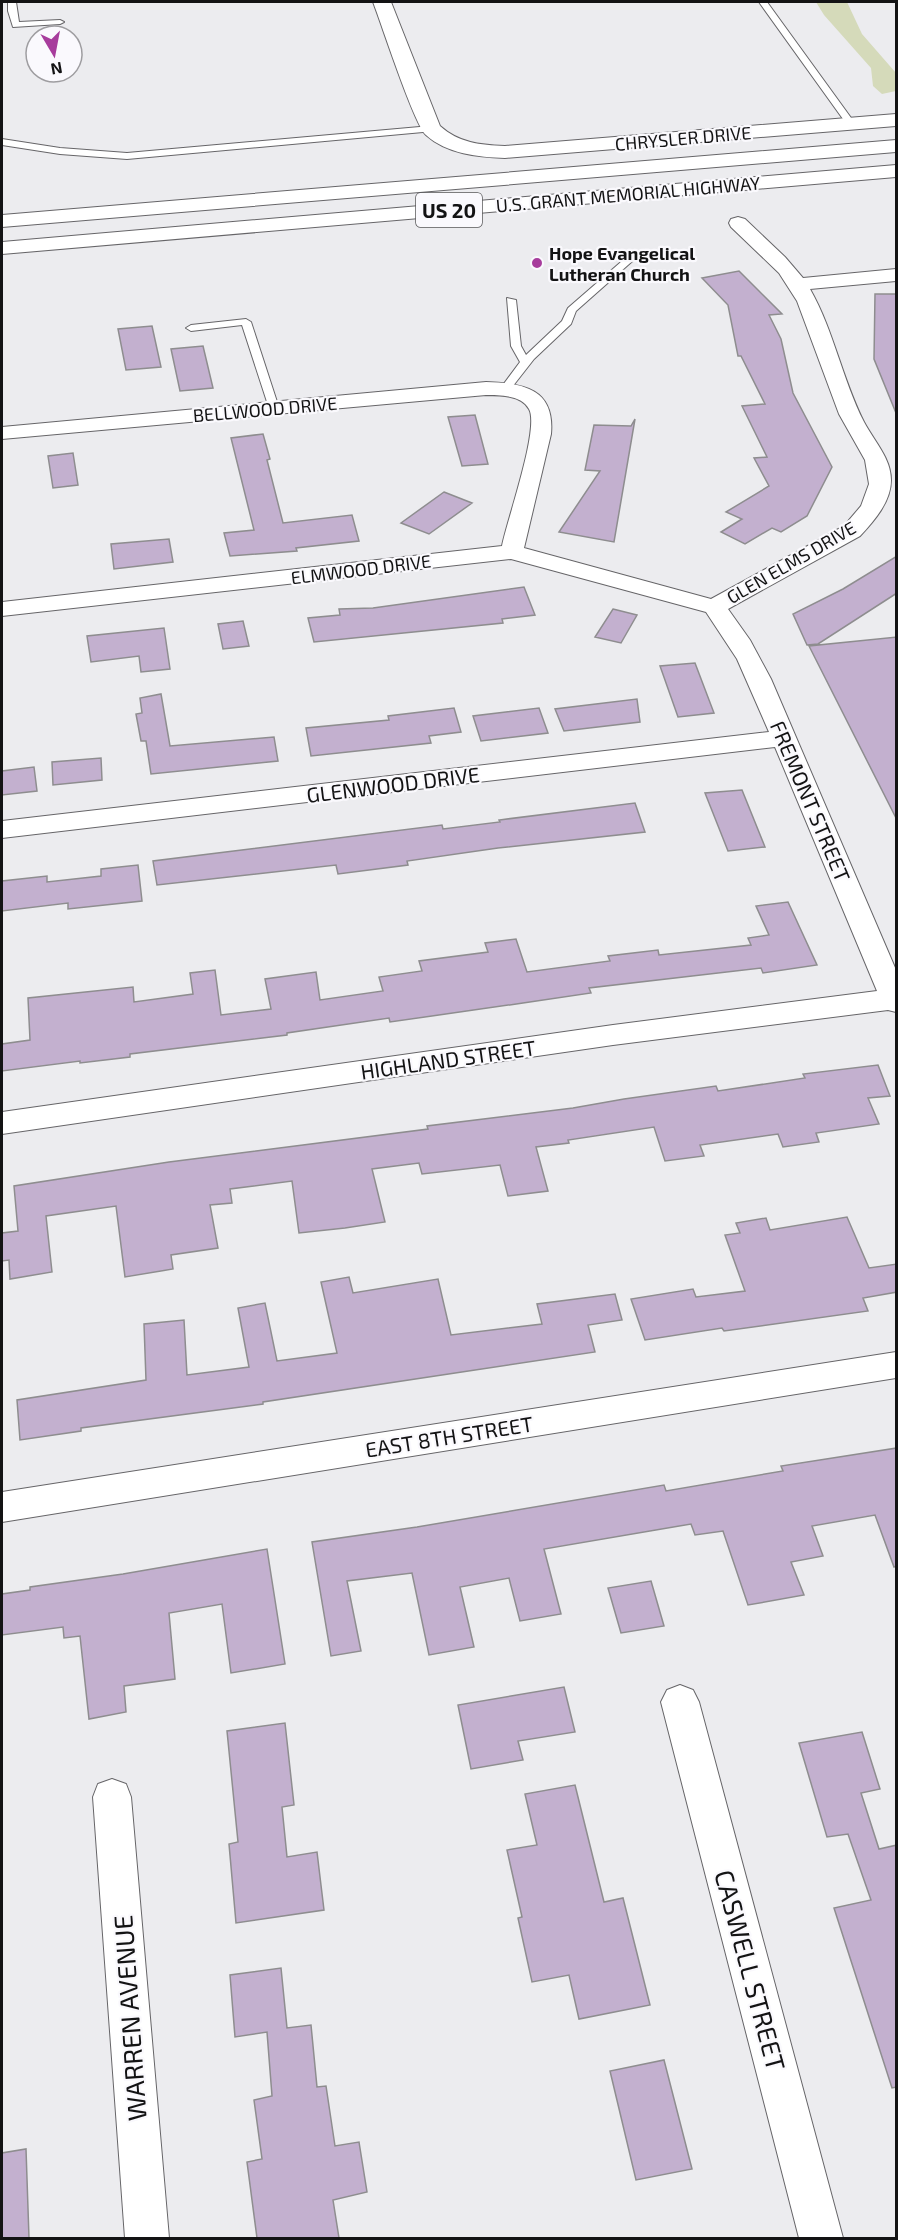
<svg xmlns="http://www.w3.org/2000/svg" width="898" height="2240" viewBox="0 0 898 2240" font-family="'Exo 2',sans-serif">
	<rect width="100%" height="100%" fill="#ececef"/>
	<!-- green -->
	<path fill="#d5daba" d="M816,2H847L862,34L896,73V91L882,94L873,86L871,68L824,15Z"/>
	<!-- building -->
	<path fill="#c3b0cf" stroke="#8e8d8f" stroke-width="1.5" d="M739,271L782,314L769,315L781,339L793,393L832,467L807,516L781,532L772,528L745,544L721,532L742,519L726,512L769,486L754,458L767,457L742,406L765,404L741,356H738L728,305L702,278Z
		M875,294H897L896,413L874,359Z
		M152,326L161,367L126,370L118,329Z
		M203,346L213,388L180,391L171,349Z
		M475,415L488,464L462,466L448,417Z
		M635,419L614,542L559,532L600,471L585,470L594,425L631,426Z
		M263,434L270,459L267,460L283,523L352,515L359,541L296,548L297,551L230,556L224,533L254,530L231,438Z
		M73,453L78,485L53,488L48,456Z
		M444,492L472,503L429,534L401,523Z
		M169,539L173,562L114,569L111,544Z
		M897,556V593L818,644L807,645L793,614L843,589Z
		M524,587L535,615L502,619L503,623L314,642L308,618L340,615L339,609L373,608Z
		M613,609L637,615L621,643L595,637Z
		M243,621L249,646L223,649L218,624Z
		M164,628L170,669L141,672L139,656L91,662L87,636Z
		M897,637V820L809,646Z
		M695,663L714,713L678,717L660,666Z
		M161,694L170,746L274,737L278,761L151,774L146,741H141L136,714L142,713L140,698Z
		M637,699L640,722L564,731L555,709Z
		M454,708L461,732L429,736L431,743L311,756L306,728L389,720L388,716Z
		M539,708L548,733L481,741L473,716Z
		M101,758L102,780L53,785L52,762Z
		M34,767L37,791L2,795V771Z
		M742,790L765,847L728,851L705,793Z
		M635,803L645,832L498,848L407,861L408,865L338,874L336,865L157,885L153,861L442,825L443,829L500,822L499,820Z
		M138,865L142,901L68,909V903L2,911V881L47,876V882L101,876V869Z
		M788,902L817,965L763,973L761,968L589,988L591,993L523,1003L390,1022L389,1018L287,1033V1035L130,1054V1057L80,1063V1061L2,1071V1044L30,1040L28,998L133,987L134,1002L193,994L190,973L215,970L221,1015L271,1009L265,979L316,972L320,1000L383,991L379,977L422,971L419,961L488,952L485,943L516,939L527,972L610,961L608,956L658,950L659,955L751,945L748,938L769,935L756,906Z
		M878,1065L890,1096L868,1098L879,1124L816,1133L819,1142L783,1147L778,1134L700,1145L704,1156L665,1161L654,1127L568,1140L569,1143L536,1147L548,1191L508,1196L500,1165L422,1174L419,1163L372,1169L385,1222L345,1228L299,1233L292,1181L230,1189L232,1203L210,1205L218,1248L171,1255L173,1269L125,1277L116,1206L46,1216L52,1272L10,1279L9,1260L2,1261V1233L18,1231L14,1186L169,1162L428,1129L427,1126L573,1108L624,1099L716,1086L718,1091L805,1078L803,1074Z
		M847,1217L869,1268L897,1264V1292L863,1298L868,1311L724,1331L722,1328L645,1340L631,1299L693,1289L696,1297L745,1291L725,1235L740,1233L736,1223L766,1218L770,1230Z
		M349,1277L353,1293L438,1279L451,1335L542,1324L537,1304L615,1294L622,1320L588,1325L595,1352L263,1402V1404L81,1428V1431L20,1440L17,1400L146,1380L144,1324L184,1320L187,1375L249,1367L238,1308L265,1303L277,1361L337,1353L321,1282Z
		M897,1448V1566L894,1567L875,1515L812,1526L823,1556L791,1562L804,1595L748,1605L723,1531L695,1535L691,1524L544,1549L561,1614L520,1621L509,1578L460,1587L474,1647L429,1655L412,1573L347,1581L361,1651L331,1656L312,1542L417,1527L664,1485L666,1491L783,1471L781,1466Z
		M267,1549L285,1664L231,1673L222,1604L169,1613L175,1679L124,1686L126,1712L89,1719L80,1636L64,1638L63,1627L2,1635V1594L30,1590V1587L123,1574Z
		M651,1581L664,1626L621,1633L608,1588Z
		M564,1687L575,1732L518,1741L523,1760L471,1769L458,1705Z
		M285,1723L294,1805L282,1807L287,1857L317,1852L324,1910L236,1923L229,1844L238,1842L227,1731Z
		M862,1732L880,1789L861,1793L879,1849L897,1845V2087L892,2088L834,1908L871,1900L848,1834L827,1837L799,1743Z
		M575,1785L604,1902L623,1898L650,2005L579,2019L569,1975L532,1982L518,1918L522,1917L507,1850L537,1845L525,1794Z
		M281,1968L287,2028L311,2025L317,2087L326,2086L335,2146L359,2142L367,2192L333,2200L339,2238H257L247,2162L262,2159L254,2100L272,2096L267,2032L235,2037L230,1975Z
		M664,2060L692,2169L636,2180L610,2071Z
		M26,2149L29,2238H2V2153Z"/>
	<g fill="none" stroke-linecap="round" stroke-linejoin="round">
		<!-- lane casing -->
		<g stroke="#666568" stroke-width="2">
			<path id="lane" d="M8,2H16L19,22L60,20L64,22L60,24L13,27L8,11Z
				M759,2H767L854,122V126H848Z
				M431,126L434,127V131L127,159L60,154L2,145V139L60,148L127,153Z
				M629,255L637,257L576,311L571,324L534,359L509,391H501L500,389L520,362L511,346L507,298L516,300L521,346L526,355L562,321L568,308Z
				M246,319L251,322L279,408L278,410H270L269,408L242,325L191,331L186,328L191,325Z"/>
		</g>
		<!-- street casing -->
		<g stroke="#666568" stroke-width="2">
			<path id="street" d="M738,217L745,219L785,257L803,278L896,269V281L810,289C834,331 842,379 864,422C874,441 891,458 891,480C891,502 874,521 860,536L728,609L750,640L771,679L896,970V1012L888,1010L613,1045L2,1134V1112L613,1025L877,991L775,747L2,838V821L769,732L737,659L706,612L511,559L2,616V602L502,546C507,520 540,428 529,409C522,395 499,395 486,395L2,439V427L486,382C524,383 555,389 551,434L524,548L711,599L844,526L861,506L869,484L865,460L839,414L797,301L779,273L731,227L729,223L731,219Z
				M896,1352V1378L2,1522V1492Z
				M680,1685L693,1690L699,1702L843,2238H799L661,1702L667,1690Z
				M112,1779L126,1784L131,1797L169,2238H125L93,1797L98,1784Z"/>
		</g>
		<!-- secondary casing -->
		<g stroke="#666568" stroke-width="2">
			<path id="secondary" d="M373,2H391L440,126C459,143 480,145 505,146L896,114V126L505,158C478,157 447,154 426,135C414,124 382,25 373,2Z"/>
		</g>
		<!-- primary casing -->
		<g stroke="#666568" stroke-width="2">
			<path id="primary" d="M896,140V152L2,227V215Z
				M896,165V177L2,254V242Z"/>
		</g>
		<!-- lane -->
		<use href="#lane" fill="#fff" fill-rule="evenodd"/>
		<!-- street -->
		<use href="#street" fill="#fff" fill-rule="evenodd"/>
		<!-- secondary -->
		<use href="#secondary" fill="#fff" fill-rule="evenodd"/>
		<!-- primary -->
		<use href="#primary" fill="#fff" fill-rule="evenodd"/>
	</g>
	<!-- markers -->
	<circle fill="#a73c9c" stroke="#faf9fd" stroke-width="2" cx="537" cy="263" r="6"/>
	<g text-anchor="middle" dominant-baseline="central" stroke-width="4.5" stroke-linejoin="round" paint-order="stroke">
		<!-- far-street labels -->
		<g font-size="18" fill="#131314" stroke="#faf9fd">
			<text transform="translate(683 138) rotate(-5)">CHRYSLER DRIVE</text>
			<text transform="translate(628 194) rotate(-5)">U.S. GRANT MEMORIAL HIGHWAY</text>
			<text transform="translate(265 409) rotate(-5)">BELLWOOD DRIVE</text>
			<text transform="translate(791 562) rotate(-30)">GLEN ELMS DRIVE</text>
			<text transform="translate(361 569) rotate(-7)">ELMWOOD DRIVE</text>
		</g>
		<!-- far-poi labels -->
		<g font-size="18" font-weight="bold" fill="#131314" stroke="#faf9fd" text-anchor="start">
			<text x="549" y="253">Hope Evangelical<tspan x="549" dy="21">Lutheran Church</tspan></text>
		</g>
		<!-- shield labels -->
		<rect fill="#faf9fd" stroke="#58585a" stroke-width="1.5" x="416" y="193" width="66" height="34" rx="4.5"/>
		<g font-size="20" font-weight="bold" fill="#131314">
			<text x="449" y="210">US 20</text>
		</g>
		<!-- street labels -->
		<g font-size="21" fill="#131314" stroke="#faf9fd">
			<text transform="translate(393 784) rotate(-7)">GLENWOOD DRIVE</text>
			<text transform="translate(811 801) rotate(67)">FREMONT STREET</text>
			<text transform="translate(448 1059) rotate(-8)">HIGHLAND STREET</text>
			<text transform="translate(449 1436) rotate(-9)">EAST 8TH STREET</text>
		</g>
		<!-- near-street labels -->
		<g font-size="26" fill="#131314" stroke="#faf9fd">
			<text transform="translate(751 1970) rotate(75)">CASWELL STREET</text>
			<text transform="translate(129 2018) rotate(-94)">WARREN AVENUE</text>
		</g>
	</g>
	<!-- border -->
	<rect width="898" height="2240" fill="none" stroke="#131314" stroke-width="6"/>
	<!-- north arrow -->
	<g transform="translate(54 54) rotate(170)"><circle r="28" fill="#faf9fd" stroke="#9e9da0" stroke-width="1.5"/>
	<path d="M0-4.5L10 22L0 15L-10 22Z" fill="#a73c9c"/>
	<text y="-9" font-size="16" font-weight="bold" text-anchor="middle" fill="#131314">N</text>
	</g>
</svg>
